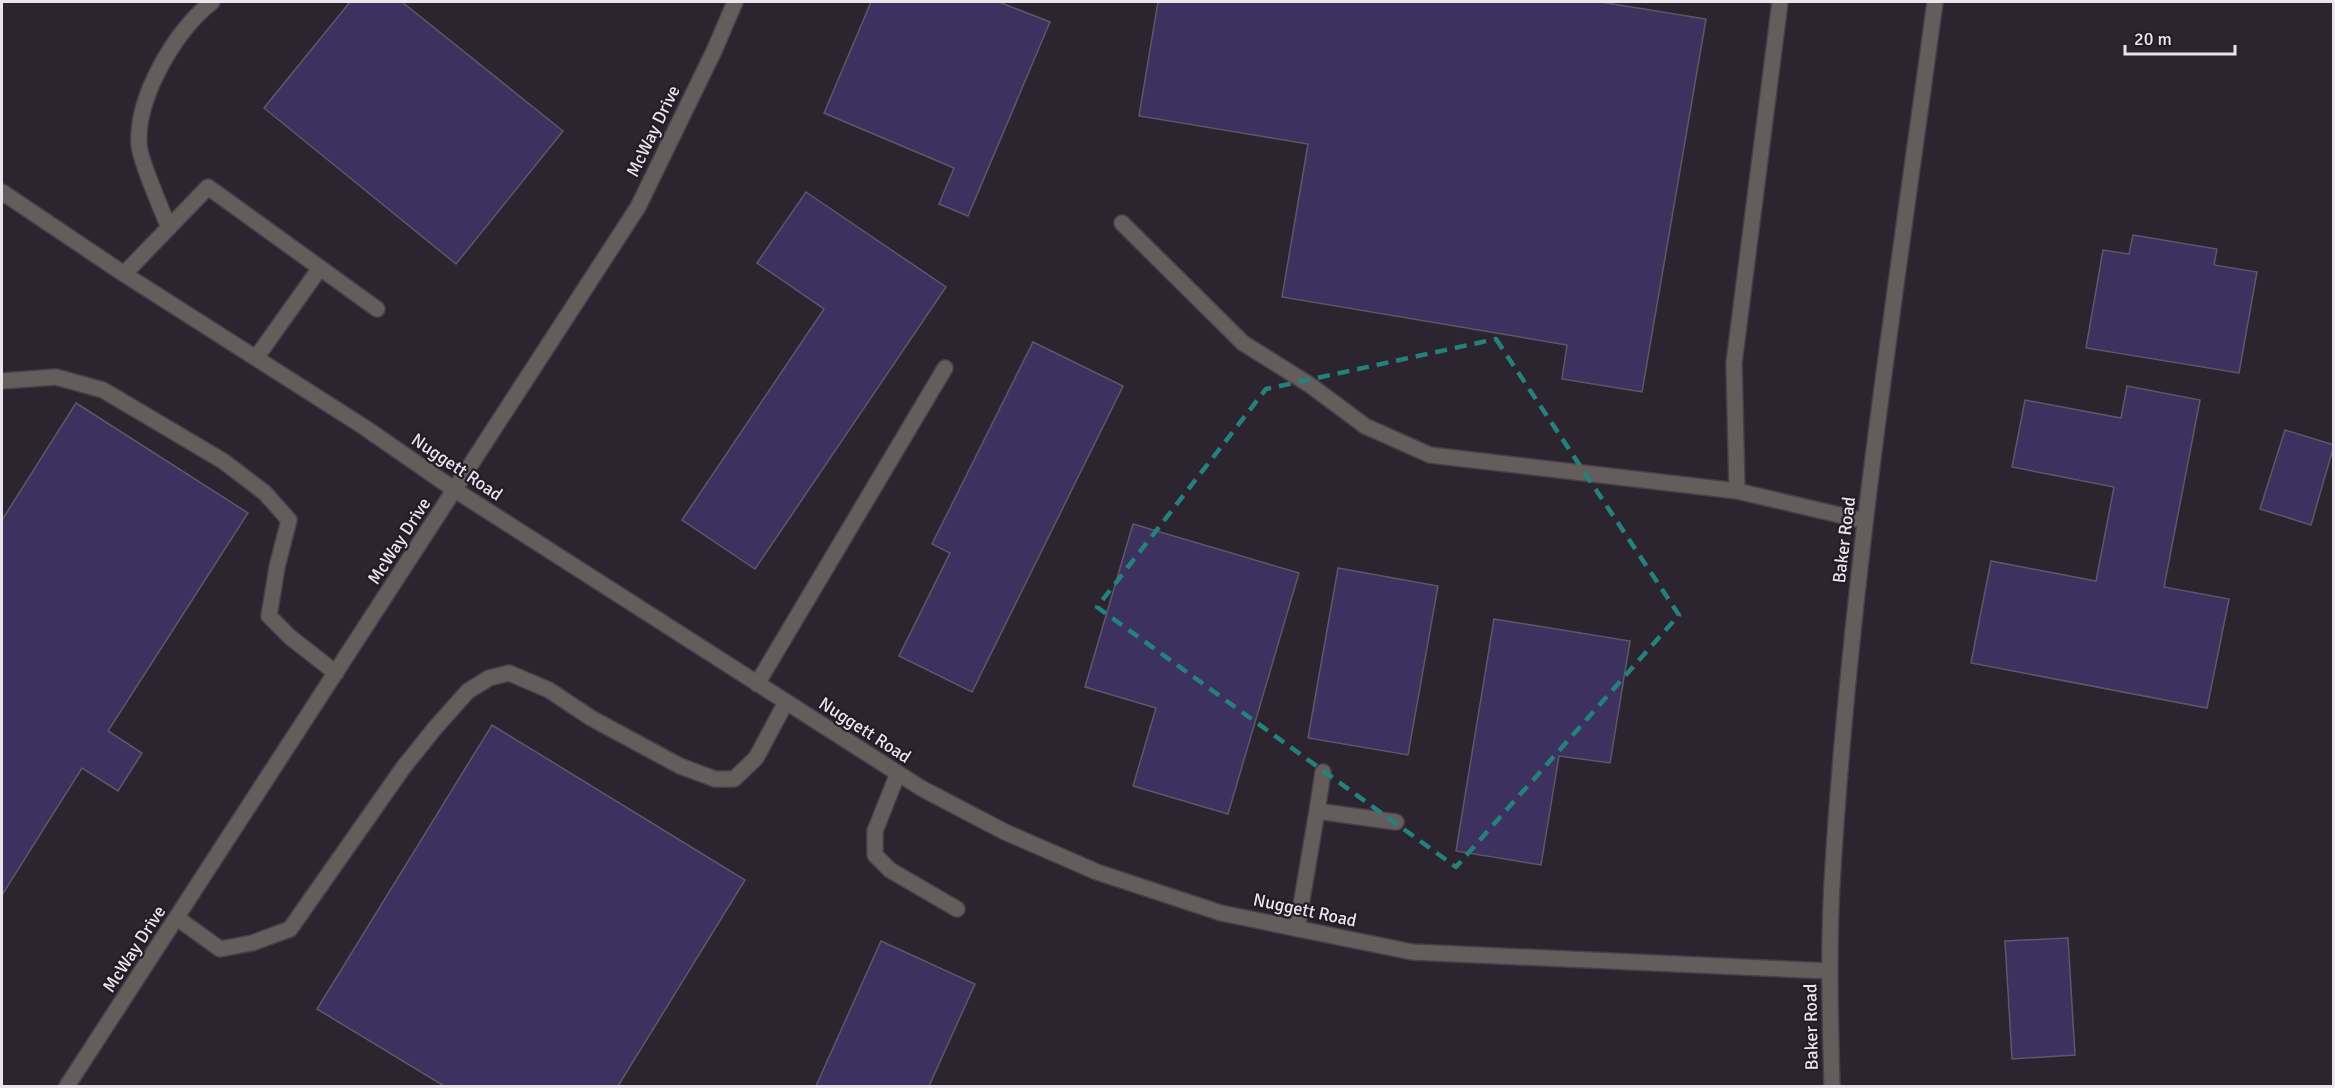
<svg xmlns="http://www.w3.org/2000/svg" width="2335" height="1088" viewBox="0 0 2335 1088" font-family="Signika,sans-serif">
	<rect width="100%" height="100%" fill="#2c2530"/>
	<!-- building -->
	<path fill="#3d325f" stroke="#5b5967" stroke-width="1.5" d="M350,2H402L563,131L456,264L264,108Z
		M871,2H999L1050,22L968,216L939,204L954,168L824,113Z
		M1158,2H1601L1706,19L1642,392L1562,379L1567,345L1282,297L1308,144L1139,116Z
		M806,192L946,287L755,569L682,520L824,309L757,263Z
		M2133,235L2217,249L2214,265L2257,272L2239,373L2086,348L2103,250L2129,254Z
		M1033,342L1123,386L972,692L899,656L950,553L932,544Z
		M2127,386L2200,400L2164,587L2229,599L2207,708L1971,663L1991,561L2096,581L2114,487L2012,467L2025,400L2121,418Z
		M76,403L248,513L108,731L142,753L118,791L82,768L2,895V520Z
		M2285,430L2334,445L2311,525L2260,509Z
		M1133,524L1299,573L1228,814L1133,786L1156,708L1085,687Z
		M1338,568L1438,586L1408,755L1308,738Z
		M1494,619L1630,641L1610,763L1559,756L1541,865L1456,851Z
		M492,725L745,880L618,1086H444L317,1009Z
		M2068,938L2075,1055L2012,1059L2005,941Z
		M881,941L975,984L929,1086H816Z"/>
	<g fill="none" stroke-linecap="round" stroke-linejoin="round">
		<!-- minor casing -->
		<g stroke="#47404a" stroke-width="18">
			<path id="minor" d="M2,192L124,274L364,427L455,490L921,788L1005,832L1097,872L1221,913L1412,952L1830,971
				M1122,223L1243,343L1310,385L1365,426L1430,455L1737,491L1865,521
				M169,228C162,210 140,161 139,145C136,97 175,31 212,2
				M124,274L208,187L377,309
				M256,358L320,268
				M2,381L56,377L103,390L223,461L265,493L289,520L277,567L269,616L290,637L336,673
				M1737,491L1734,363L1780,2
				M757,684L945,368
				M1323,772L1317,811L1396,822
				M898,773L875,831V855L890,870L957,909
				M177,918L220,949L252,943L290,929L403,768L435,728L468,691L489,678L509,673L549,690L591,718L680,766L715,779H734L756,758L786,702
				M1297,929L1317,811
				M67,1086L638,207L714,51L735,2
				M1832,1086C1830,1013 1828,940 1833,867C1851,577 1896,289 1935,2"/>
		</g>
		<!-- minor -->
		<use href="#minor" stroke="#655d5c" stroke-width="15"/>
	</g>
	<!-- marked area -->
	<path fill="none" stroke="#25817b" stroke-width="4.5" stroke-dasharray="12 8" stroke-linejoin="round" d="M1496,339L1679,615L1456,867L1097,607L1266,389Z"/>
	<g text-anchor="middle" dominant-baseline="central" stroke-width="4.5" stroke-linejoin="round" paint-order="stroke">
		<!-- street labels -->
		<g font-size="18" fill="#eae5ed" stroke="#231c26">
			<text transform="translate(653 131) rotate(-64)">McWay Drive</text>
			<text transform="translate(457 467) rotate(34)">Nuggett Road</text>
			<text transform="translate(1844 540) rotate(-83)">Baker Road</text>
			<text transform="translate(399 541) rotate(-57)">McWay Drive</text>
			<text transform="translate(865 730) rotate(33)">Nuggett Road</text>
			<text transform="translate(1305 910) rotate(12)">Nuggett Road</text>
			<text transform="translate(134 949) rotate(-57)">McWay Drive</text>
			<text transform="translate(1811 1027) rotate(-91)">Baker Road</text>
		</g>
	</g>
	<!-- border -->
	<rect width="2335" height="1088" fill="none" stroke="#eae5ed" stroke-width="6"/>
	<!-- scale -->
	<path d="M2125 45v9h110v-9" fill="none" stroke="#eae5ed" stroke-width="3"/>
	<text x="2134" y="45" font-size="18" fill="#eae5ed" stroke="#231c26" stroke-width="4.5" paint-order="stroke">20 m</text>
</svg>
